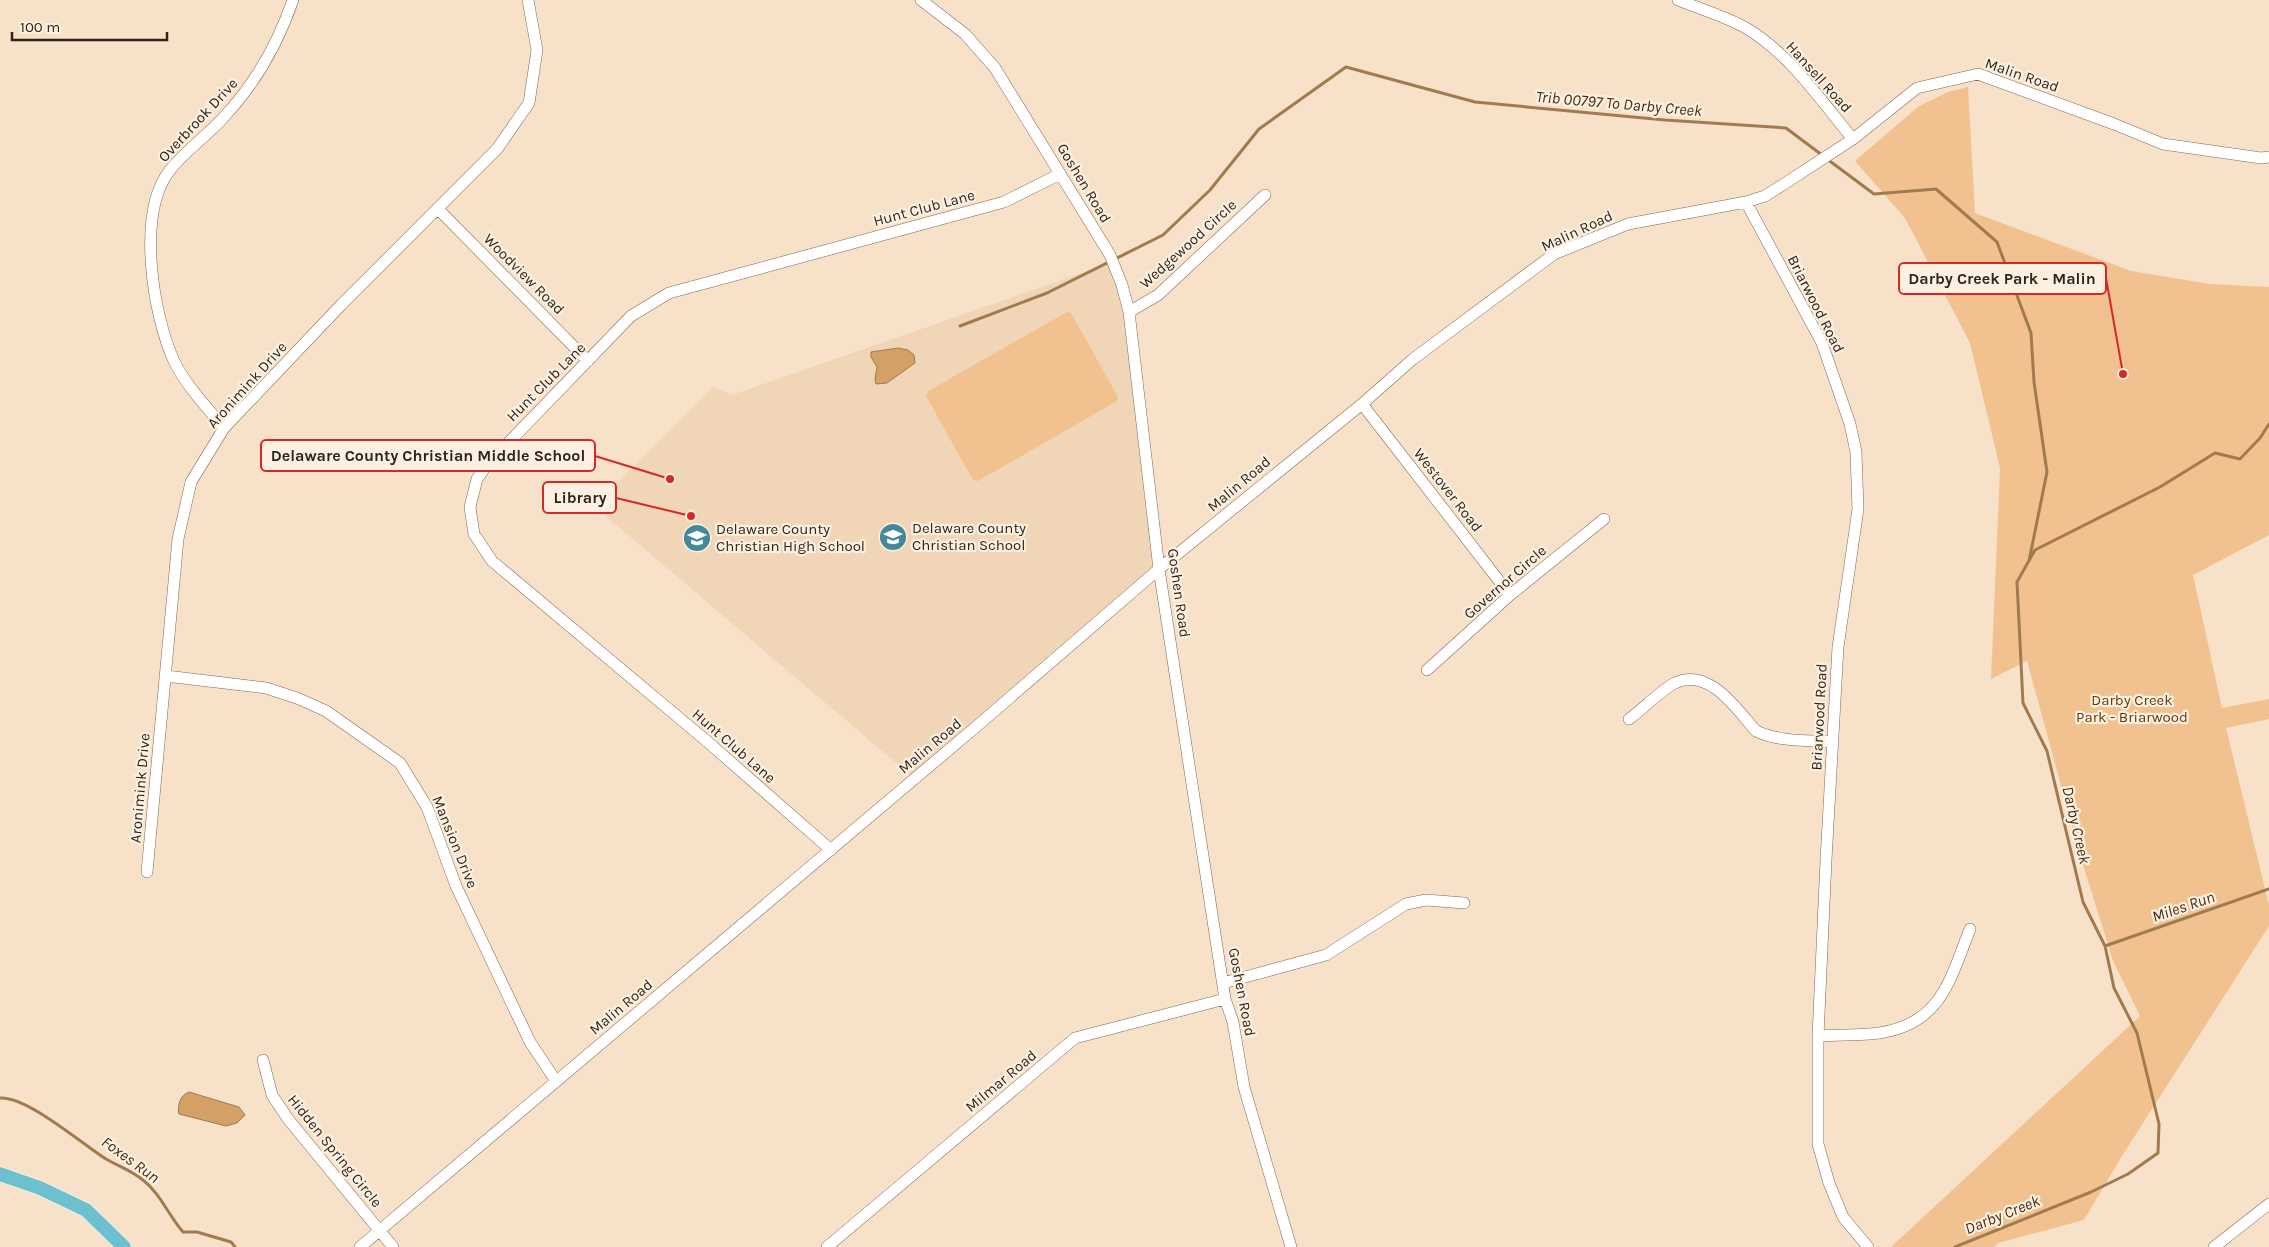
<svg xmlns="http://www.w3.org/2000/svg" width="2269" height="1247" font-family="Karla,sans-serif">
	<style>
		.built { fill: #f1d5b7 }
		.green { fill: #f1c28f }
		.water { fill: #d3a066; stroke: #a17b50 }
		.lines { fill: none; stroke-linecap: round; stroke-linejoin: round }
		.stream { stroke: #a17b50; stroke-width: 3 }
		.minor-casing { stroke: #7e6954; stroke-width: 12 }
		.major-casing { stroke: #fff; stroke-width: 15 }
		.minor { stroke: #fff; stroke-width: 11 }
		.major { stroke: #6dc1cf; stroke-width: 14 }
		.labels { text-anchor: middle; stroke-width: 4.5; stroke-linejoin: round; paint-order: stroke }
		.street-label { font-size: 15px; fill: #2d251c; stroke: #fef0e1 }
		.poi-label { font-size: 15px; fill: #2d251c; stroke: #fef0e1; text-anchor: start }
		.park-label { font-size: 15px; fill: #5f3c0f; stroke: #fef0e1 }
		.water-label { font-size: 16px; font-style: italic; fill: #432d13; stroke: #fef0e1 }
		.leader { fill: none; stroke: #d62828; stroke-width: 2 }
		.callout-dot { fill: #d62828; stroke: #fef0e1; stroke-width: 2 }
		.callout { fill: #fef0e1; stroke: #d62828; stroke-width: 2 }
		.callout-label { font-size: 16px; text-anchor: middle; font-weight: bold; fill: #2d251c }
	</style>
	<rect width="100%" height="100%" fill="#f8e1c9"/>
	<path class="built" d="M1113 262 1122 285 1159 569 915 779 594 506 713 387 732 395Z"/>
	<path class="green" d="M1968 87 1975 213 2131 271 2210 284 2269 287V535L2193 575 2222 708 2269 699V719L2226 728 2269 905V926L2122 1156 2084 1220 1998 1243 1994 1247H1891L2140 1016 2113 961 2080 855 2027 661 1991 679 2000 468 1970 343 1905 218 1855 161 1919 106 1948 92Z
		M1067 312 1071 313 1118 397 1117 401 978 481 973 480 926 396 928 391Z"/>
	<path class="water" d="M898 348 908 350 914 355 915 363 887 383 876 384 875 379 877 367 871 357V352Z
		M189 1092 239 1107 245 1115 237 1123 226 1126 179 1114C177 1106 180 1095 189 1092Z"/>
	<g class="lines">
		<path class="stream" d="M1827 159 1874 194 1936 189 1997 242 2031 333 2034 382 2047 472 2029 561
			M960 326 1047 293 1163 235 1210 190 1259 129 1346 67 1475 102 1665 120 1786 128 1822 155
			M2105 946 2269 889
			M0 1098C27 1096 82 1144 106 1159 118 1166 132 1171 143 1180 161 1194 168 1215 183 1232H197L231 1242 235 1247
			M1955 1247 2091 1192 2128 1174 2158 1153 2159 1124 2137 1033 2114 988 2105 946 2083 902 2047 751 2023 703 2017 582 2035 550 2160 487 2215 453 2240 459 2260 438 2269 424"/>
		<defs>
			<path id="minor" d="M921 0 965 34 995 68 1110 255 1122 285 1129 312 1159 569 1225 999 1233 1022 1244 1087 1291 1247
				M1678 0C1700 9 1725 16 1746 28 1790 54 1821 101 1853 139
				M1746 202 1822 343 1850 424 1856 452 1858 509 1838 647 1826 860 1818 1036V1144L1829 1183 1843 1217 1868 1247
				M438 209 588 361
				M1129 312 1158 295 1265 195
				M1362 404 1510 595
				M224 428C207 407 186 386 174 361 153 315 136 213 170 170 186 150 207 136 224 117 256 83 278 43 293 0
				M1427 670 1510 595 1604 519
				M166 676 266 688 297 698 326 711 400 763 427 807 456 886 530 1042 556 1081
				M1629 719C1643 709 1661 690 1675 683 1710 667 1737 710 1756 731 1779 742 1808 740 1833 742
				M831 850 709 743 492 561 474 534 470 507 477 479 486 466 631 316 669 293 1004 202 1060 174
				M147 872 178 539 191 482 224 428 341 305 497 149 529 103 537 50 528 0
				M1223 983 1326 955 1406 904 1426 900 1464 903
				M1818 1036C1838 1034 1859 1036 1879 1033 1941 1024 1950 980 1970 929
				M263 1060 272 1095 288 1119 393 1247
				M360 1247 977 726 1159 569 1362 404 1413 359 1554 254 1628 224 1746 202 1765 196 1784 184 1853 139 1917 88 1978 74 2114 124 2163 144 2261 158 2269 157
				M827 1247 1075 1038 1225 999
				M2214 1247 2269 1204"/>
			<path id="major" d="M0 1174 40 1188 86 1210 124 1247"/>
		</defs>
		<use href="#minor" class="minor-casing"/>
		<use href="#major" class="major-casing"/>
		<use href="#minor" class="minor"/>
		<use href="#major" class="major"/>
	</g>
	<defs>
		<symbol id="school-disc" viewBox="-11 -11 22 22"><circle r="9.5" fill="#458998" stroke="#fef0e1"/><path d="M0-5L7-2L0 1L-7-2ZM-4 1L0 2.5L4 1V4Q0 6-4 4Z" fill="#fff"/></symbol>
	</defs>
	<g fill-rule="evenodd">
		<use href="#school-disc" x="877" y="521" width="32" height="32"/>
		<use href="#school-disc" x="681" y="522" width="32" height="32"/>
	</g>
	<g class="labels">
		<g class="street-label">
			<text transform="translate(2022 75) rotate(19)" y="5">Malin Road</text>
			<text transform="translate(1819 77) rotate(48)" y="5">Hansell Road</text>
			<text transform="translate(198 120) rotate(-47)" y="5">Overbrook Drive</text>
			<text transform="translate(1084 183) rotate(59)" y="5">Goshen Road</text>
			<text transform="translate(924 208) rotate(-15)" y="5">Hunt Club Lane</text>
			<text transform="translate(1577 231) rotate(-25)" y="5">Malin Road</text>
			<text transform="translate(1188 244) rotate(-42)" y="5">Wedgewood Circle</text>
			<text transform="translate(524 274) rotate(45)" y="5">Woodview Road</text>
			<text transform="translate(1816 304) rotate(63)" y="5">Briarwood Road</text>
			<text transform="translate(546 382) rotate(-45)" y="5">Hunt Club Lane</text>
			<text transform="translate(247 385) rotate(-48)" y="5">Aronimink Drive</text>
			<text transform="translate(1239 484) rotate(-40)" y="5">Malin Road</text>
			<text transform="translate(1448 490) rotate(52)" y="5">Westover Road</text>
			<text transform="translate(1505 582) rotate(-41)" y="5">Governor Circle</text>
			<text transform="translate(1179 593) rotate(82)" y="5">Goshen Road</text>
			<text transform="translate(1819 717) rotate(-87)" y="5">Briarwood Road</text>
			<text transform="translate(734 746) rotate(41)" y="5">Hunt Club Lane</text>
			<text transform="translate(930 746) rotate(-40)" y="5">Malin Road</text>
			<text transform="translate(140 788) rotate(-85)" y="5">Aronimink Drive</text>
			<text transform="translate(455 842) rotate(68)" y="5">Mansion Drive</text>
			<text transform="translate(1242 992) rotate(79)" y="5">Goshen Road</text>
			<text transform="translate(621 1007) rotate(-40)" y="5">Malin Road</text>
			<text transform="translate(1001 1081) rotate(-40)" y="5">Milmar Road</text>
			<text transform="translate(335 1151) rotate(51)" y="5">Hidden Spring Circle</text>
		</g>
		<g class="poi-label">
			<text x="912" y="533">Delaware County<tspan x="912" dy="17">Christian School</tspan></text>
			<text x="716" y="534">Delaware County<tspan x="716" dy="17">Christian High School</tspan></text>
		</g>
		<g class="park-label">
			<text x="2132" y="705">Darby Creek<tspan x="2132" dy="17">Park - Briarwood</tspan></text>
		</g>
		<g class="water-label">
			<text transform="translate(1619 103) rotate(5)" y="6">Trib 00797 To Darby Creek</text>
			<text transform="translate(2077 825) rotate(77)" y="6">Darby Creek</text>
			<text transform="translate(2183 906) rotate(-19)" y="6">Miles Run</text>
			<text transform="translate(131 1159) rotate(36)" y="6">Foxes Run</text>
			<text transform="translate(2002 1214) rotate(-22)" y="6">Darby Creek</text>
		</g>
	</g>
	<path class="leader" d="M2123 374L2106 278M670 479L595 456M691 516L616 498"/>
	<g class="callout-dot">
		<circle cx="2123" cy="374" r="5"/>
		<circle cx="670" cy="479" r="5"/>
		<circle cx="691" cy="516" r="5"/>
	</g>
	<g class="callout">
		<rect x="1899" y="263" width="207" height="31" rx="5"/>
		<rect x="261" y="440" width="334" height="31" rx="5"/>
		<rect x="543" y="482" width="73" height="31" rx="5"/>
	</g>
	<g class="callout-label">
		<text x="2002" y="284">Darby Creek Park - Malin</text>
		<text x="428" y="461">Delaware County Christian Middle School</text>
		<text x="580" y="503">Library</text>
	</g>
	<path d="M12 32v8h155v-8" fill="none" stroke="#2d251c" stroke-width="2.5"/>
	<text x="20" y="32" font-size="15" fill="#2d251c" stroke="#fef0e1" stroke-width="4" paint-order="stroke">100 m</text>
</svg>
